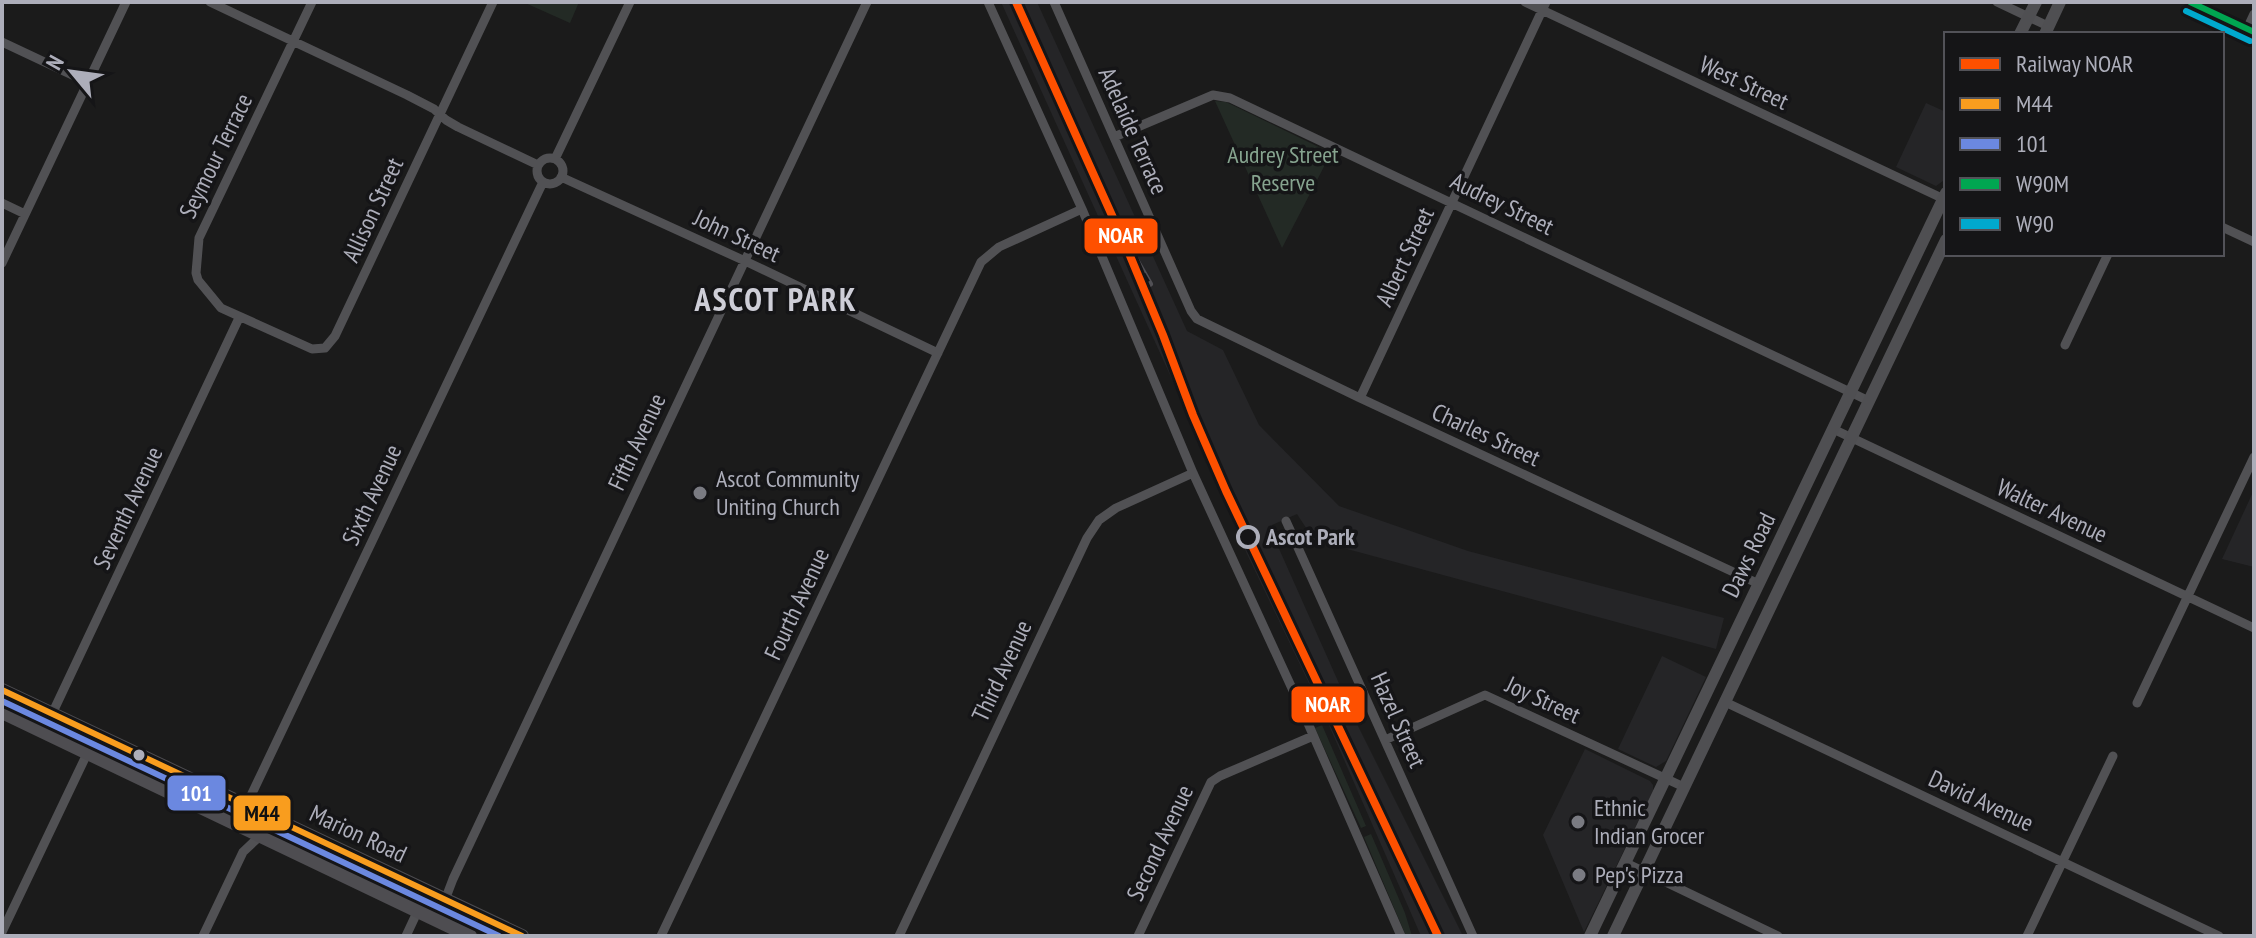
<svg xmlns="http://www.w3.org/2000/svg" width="2256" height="938" font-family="'PT Sans Narrow',sans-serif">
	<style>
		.built { fill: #252527 }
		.green { fill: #232a25 }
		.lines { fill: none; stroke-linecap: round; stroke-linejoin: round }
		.street { stroke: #515154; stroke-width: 9 }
		.secondary { stroke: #4f4f52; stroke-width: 12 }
		.primary { stroke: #4e4d51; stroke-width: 14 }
		.rail-casing { stroke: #515055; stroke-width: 6 }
		.rail { stroke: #151517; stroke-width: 3; stroke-dasharray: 9; stroke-linecap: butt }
		.bus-1-casing { stroke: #151517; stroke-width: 12 }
		.bus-2-casing { stroke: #151517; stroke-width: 12 }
		.bus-3-casing { stroke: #151517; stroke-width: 12 }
		.bus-4-casing { stroke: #151517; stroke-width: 12 }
		.bus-1 { stroke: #f99d1e; stroke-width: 6 }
		.bus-2 { stroke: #6b88e0; stroke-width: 6 }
		.bus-3 { stroke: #00a651; stroke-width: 6 }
		.bus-4 { stroke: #00a9ce; stroke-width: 6 }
		.rail-1-casing { stroke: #151517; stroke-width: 14 }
		.rail-1 { stroke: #fe5000; stroke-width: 8 }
		.poi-dot { fill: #7a7b82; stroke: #151517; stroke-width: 3 }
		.stop-dot { fill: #151517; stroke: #adaeba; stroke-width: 4 }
		.bus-dot { fill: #adaeba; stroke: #151517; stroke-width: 3 }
		.labels { text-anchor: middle; stroke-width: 7; stroke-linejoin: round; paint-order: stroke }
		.street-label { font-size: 24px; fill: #adaeba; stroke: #151517 }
		.park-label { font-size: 24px; fill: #86a48f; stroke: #151517 }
		.poi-label { font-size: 24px; fill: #adaeba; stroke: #151517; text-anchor: start }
		.stop-label { font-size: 24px; font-weight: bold; fill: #adaeba; stroke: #151517; text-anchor: start }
		.district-label { font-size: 32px; font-weight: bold; letter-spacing: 2px; fill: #ceced7; stroke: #151517 }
		.line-badge { stroke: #151517; stroke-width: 3 }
		.badge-label { font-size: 22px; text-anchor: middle; font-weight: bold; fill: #fff }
		.pale-badge-label { font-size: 22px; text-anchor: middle; font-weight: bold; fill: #111 }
	</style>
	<rect width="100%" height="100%" fill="#1b1b1b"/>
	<path class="built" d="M1001 2H1037L1187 331 1223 350 1259 425 1339 506 1468 551 1724 618 1716 649 1314 540 1297 514 1272 525V533L1358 726 1463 936H1421L1328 723 1247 554 1180 397Z
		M1926 103 1946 112V176L1943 181 1936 186 1896 167Z
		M2254 490V567L2222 559Z
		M1662 656 1706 677 1666 761 1656 767 1618 749Z
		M1585 749 1650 781 1653 785V791L1584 932 1543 835Z"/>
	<path class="green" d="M523 2H579L570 23Z
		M1215 101 1226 102 1331 153 1282 248Z
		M1322 725 1366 826 1361 828 1315 728Z
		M1371 834 1405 913 1412 936H1406L1364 837Z"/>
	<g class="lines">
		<path class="street" d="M210 2 407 95 434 109 446 120 458 127 538 165
			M312 2 199 238 196 273 198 280 221 308 312 349 325 348 335 336 493 2
			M988 2 1082 209 1193 473 1307 721 1401 936
			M1054 2 1191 311 1197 319 1360 398 1759 584
			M1525 2 1946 200
			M1997 2 2048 26
			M2190 2 2254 32
			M2247 29 2254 14
			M2 42 87 82
			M1114 137 1213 95 1230 98 1869 401
			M537 171a13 13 0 1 1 26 0a13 13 0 1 1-26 0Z
			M555 159 630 2
			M561 177 745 261 938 353
			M2 203 25 214
			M2222 227 2254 242
			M2 263 126 2
			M2065 345 2108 254
			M1360 398 1546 2
			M1833 429 2254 628
			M1286 521 1473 936
			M1725 702 2219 936
			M2137 703 2254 457
			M52 714 239 318
			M1385 740 1485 695 1684 787
			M237 825 543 182
			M1626 863 1778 936
			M445 900 453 879 867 2
			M2 932 96 735
			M203 936 243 852 260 836
			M406 936 427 891
			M661 936 981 262 999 247 1082 209
			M899 936 1087 538 1099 520 1116 508 1193 473
			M1138 936 1211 782 1220 776 1313 736
			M2027 936 2113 756"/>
		<path class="secondary" d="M2020 34 2036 2
			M2045 34 2060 2
			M1590 936 1946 193
			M1613 936 1946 240"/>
		<path class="primary" d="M2 690 522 936
			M2 712 470 936"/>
		<defs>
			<path id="rail" d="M1117 227 1150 284"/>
		</defs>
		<use href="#rail" class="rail-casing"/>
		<use href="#rail" class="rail"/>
		<defs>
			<path id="bus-1" d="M2 690 522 936"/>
			<path id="bus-2" d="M2 701 499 936"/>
			<path id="bus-3" d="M2190 2 2254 32"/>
			<path id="bus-4" d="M2186 11 2250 41"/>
		</defs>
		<use href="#bus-1" class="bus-1-casing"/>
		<use href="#bus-2" class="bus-2-casing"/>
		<use href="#bus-3" class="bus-3-casing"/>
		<use href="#bus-4" class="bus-4-casing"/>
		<use href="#bus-1" class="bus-1"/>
		<use href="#bus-2" class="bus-2"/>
		<use href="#bus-3" class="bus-3"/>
		<use href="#bus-4" class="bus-4"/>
		<defs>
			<path id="rail-1" d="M1016 2 1128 251 1163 335 1193 415 1226 491 1438 936"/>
		</defs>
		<use href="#rail-1" class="rail-1-casing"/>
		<use href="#rail-1" class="rail-1"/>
	</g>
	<g class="poi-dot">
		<circle cx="700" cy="493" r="8"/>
		<circle cx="1578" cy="822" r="8"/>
		<circle cx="1579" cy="875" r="8"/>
	</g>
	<circle class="stop-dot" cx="1248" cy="537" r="10"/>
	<circle class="bus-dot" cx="139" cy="755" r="7"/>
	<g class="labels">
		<g class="street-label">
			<text transform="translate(1744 83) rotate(25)" y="8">West Street</text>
			<text transform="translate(1133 131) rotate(66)" y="8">Adelaide Terrace</text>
			<text transform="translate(216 156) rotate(-64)" y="8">Seymour Terrace</text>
			<text transform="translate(1502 204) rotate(26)" y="8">Audrey Street</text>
			<text transform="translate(373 210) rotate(-65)" y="8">Allison Street</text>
			<text transform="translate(737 236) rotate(25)" y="8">John Street</text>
			<text transform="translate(1405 257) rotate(-65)" y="8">Albert Street</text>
			<text transform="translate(1486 435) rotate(25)" y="8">Charles Street</text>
			<text transform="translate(637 442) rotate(-65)" y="8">Fifth Avenue</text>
			<text transform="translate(372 495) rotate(-65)" y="8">Sixth Avenue</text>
			<text transform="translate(128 508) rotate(-65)" y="8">Seventh Avenue</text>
			<text transform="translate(2052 511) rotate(25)" y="8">Walter Avenue</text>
			<text transform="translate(1749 555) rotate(-64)" y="8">Daws Road</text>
			<text transform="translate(797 604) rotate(-65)" y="8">Fourth Avenue</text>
			<text transform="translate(1002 671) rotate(-65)" y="8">Third Avenue</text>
			<text transform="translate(1543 700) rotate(25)" y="8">Joy Street</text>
			<text transform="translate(1398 720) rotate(66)" y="8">Hazel Street</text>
			<text transform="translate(1981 801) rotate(25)" y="8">David Avenue</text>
			<text transform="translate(358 834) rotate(25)" y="8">Marion Road</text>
			<text transform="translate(1160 843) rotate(-65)" y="8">Second Avenue</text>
		</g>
		<g class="park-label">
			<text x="1283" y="163">Audrey Street<tspan x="1283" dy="28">Reserve</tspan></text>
		</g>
		<g class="poi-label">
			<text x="716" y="487">Ascot Community<tspan x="716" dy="28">Uniting Church</tspan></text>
			<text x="1594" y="816">Ethnic<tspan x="1594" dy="28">Indian Grocer</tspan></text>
			<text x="1595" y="883">Pep's Pizza</text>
		</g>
		<g class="stop-label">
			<text x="1266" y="545">Ascot Park</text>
		</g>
		<g class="district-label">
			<text x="776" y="311">ASCOT PARK</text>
		</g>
	</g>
	<g class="line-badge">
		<rect x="1083" y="217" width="76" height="38" rx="8" fill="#fe5000"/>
		<rect x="1290" y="685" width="76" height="39" rx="8" fill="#fe5000"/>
		<rect x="166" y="774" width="61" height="38" rx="8" fill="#6b88e0"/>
		<rect x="232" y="794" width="60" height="38" rx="8" fill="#f99d1e"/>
	</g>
	<g class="badge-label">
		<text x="1121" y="243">NOAR</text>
		<text x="1328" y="712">NOAR</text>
		<text x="196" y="801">101</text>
	</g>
	<g class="pale-badge-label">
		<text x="262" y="821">M44</text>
	</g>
	<rect width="2256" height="938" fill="none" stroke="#adaeba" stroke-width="8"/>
	<rect x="1944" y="32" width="280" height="224" fill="#151517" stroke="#525258" stroke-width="2"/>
	<rect x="1960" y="58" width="40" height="12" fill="#fe5000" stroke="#525258" stroke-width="2"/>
	<text x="2016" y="72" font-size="24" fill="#adaeba">Railway NOAR</text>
	<rect x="1960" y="98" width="40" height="12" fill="#f99d1e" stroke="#525258" stroke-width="2"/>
	<text x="2016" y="112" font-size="24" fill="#adaeba">M44</text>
	<rect x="1960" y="138" width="40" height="12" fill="#6b88e0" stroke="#525258" stroke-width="2"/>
	<text x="2016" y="152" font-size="24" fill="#adaeba">101</text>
	<rect x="1960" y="178" width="40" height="12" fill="#00a651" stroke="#525258" stroke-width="2"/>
	<text x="2016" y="192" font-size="24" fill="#adaeba">W90M</text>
	<rect x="1960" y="218" width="40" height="12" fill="#00a9ce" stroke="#525258" stroke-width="2"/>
	<text x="2016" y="232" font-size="24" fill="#adaeba">W90</text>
	<g transform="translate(72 72) rotate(299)" stroke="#151517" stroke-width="6" paint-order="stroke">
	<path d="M0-6L14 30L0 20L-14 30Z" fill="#adaeba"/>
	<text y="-12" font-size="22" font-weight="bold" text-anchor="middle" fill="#adaeba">N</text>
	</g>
</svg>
